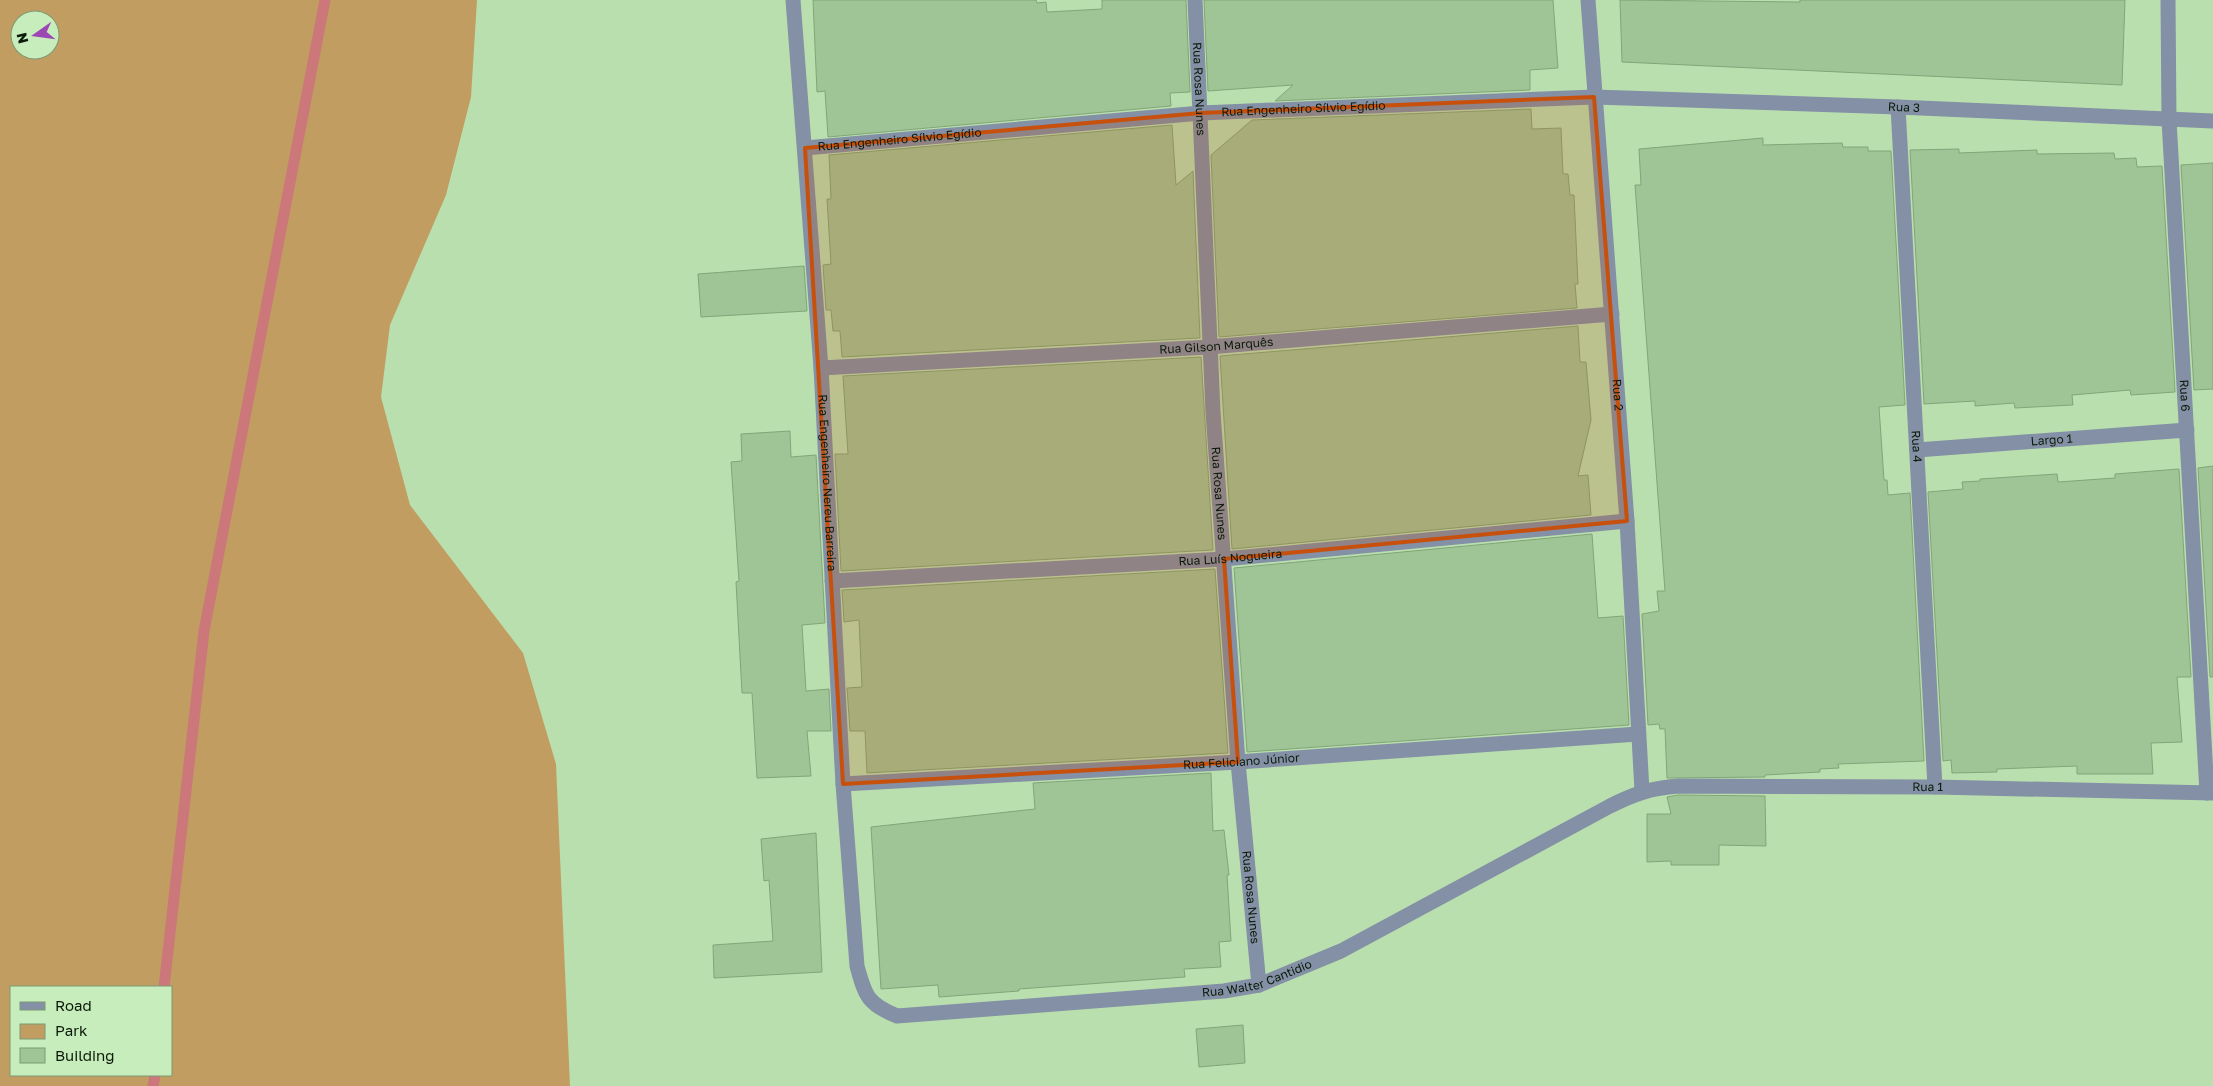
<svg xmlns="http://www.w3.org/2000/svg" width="2213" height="1086" font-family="'Golos Text',sans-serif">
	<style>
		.green { fill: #c19d62; fill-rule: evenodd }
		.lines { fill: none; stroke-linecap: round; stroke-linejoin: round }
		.stream { stroke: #cc787a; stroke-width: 11 }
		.building { fill: #9fc495; stroke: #81a577 }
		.street { stroke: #8390a5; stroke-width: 15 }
		.marked { fill: #c7500c; fill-opacity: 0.2; stroke: #c7500c; stroke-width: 4; stroke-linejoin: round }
		.labels { text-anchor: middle; stroke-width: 4; stroke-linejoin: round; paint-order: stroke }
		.street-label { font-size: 12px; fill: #0c1a09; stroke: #c7edbc }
	</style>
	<rect width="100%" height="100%" fill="#badfaf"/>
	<path class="green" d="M0 0H477L471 97 446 195 390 325 381 397 410 505 523 653 556 764 570 1086H0ZM20 20H50V50H20ZM11 987H171V1075H11Z"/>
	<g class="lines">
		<path class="stream" d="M164 987 204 631 325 0
			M153 1086 155 1075"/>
	</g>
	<path class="building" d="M813 0H1036L1037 3 1046 2 1047 12 1102 9V0H1186L1190 92 1170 93 1171 106 828 137 825 91 817 92Z
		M1204 0H1553L1558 68 1530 70V90L1275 101 1293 85 1208 91Z
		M1620 0 1800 2V0H2125L2122 85 1622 62Z
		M1531 109 1532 129 1561 128 1563 174H1568L1570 195H1574L1578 284H1575L1577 308 1219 337 1211 155 1252 120Z
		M1172 125 1176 185 1193 171 1200 338 842 357 840 331H833L831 310H826L823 265 831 264 827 199H831L829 155Z
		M1763 138V145L1842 143 1843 147H1868V151H1891L1905 405 1879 407 1884 480H1887L1888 495 1910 493 1924 761 1838 764 1839 768 1820 769V772L1765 775V777L1667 778 1665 729H1660L1659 724 1648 725 1642 614 1659 611 1657 591H1665L1635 185H1641L1639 149Z
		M1959 149V153L2037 150V154L2114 153 2115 159 2136 158 2137 167 2162 166 2175 392 2131 395 2130 390 2072 395 2073 405 2053 406 2015 408 2014 403 1975 406V401L1924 404 1910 150Z
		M2213 163V389L2194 390 2181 165Z
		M804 266 807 311 701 317 698 274Z
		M1578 326 1580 362H1586L1591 420 1578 476 1588 475 1591 515 1232 549 1220 356Z
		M1201 357 1213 550 841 571 835 454H848L843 376Z
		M790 431 791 457 816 455 825 623 802 625 806 691 829 689 831 731H807L811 776 757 778 752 693H742L736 582 739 581 731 462 742 461 741 434Z
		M2213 466V677H2210L2198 468Z
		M2179 469 2191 677H2177L2182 742 2151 743 2153 774H2077V766L1997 769V772L1952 773 1951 760 1943 761 1928 492 1963 489 1962 482 1980 481V479L2057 474 2058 482 2115 478V474Z
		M1592 534 1598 618 1623 616 1629 725 1247 752 1234 568Z
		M1215 569 1228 753 867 773 865 731H850L847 688 862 687 859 620 844 622 842 590Z
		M1211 773 1213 831 1224 830 1229 875H1227L1231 941 1219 942 1221 967 1184 969 1185 977 1019 989V991L939 997 938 985 881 989 871 827 1035 809 1033 783Z
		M1678 795 1765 796 1766 846 1719 845V865H1671V861L1647 862V814H1671L1667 797Z
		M816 833 822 972 714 978 713 945 773 941 769 880 764 881 761 839Z
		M1243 1025 1245 1063 1199 1067 1196 1029Z"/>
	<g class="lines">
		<g class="street">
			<path id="s1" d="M793 0 821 368 843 784 857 966C865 995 867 1004 897 1016L1224 991 1259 985 1341 951 1610 806C1634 794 1651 788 1678 786L1935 787 2213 793"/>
			<path id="s2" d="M1195 0 1213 412 1238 762 1259 985"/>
			<path id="s3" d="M1588 0 1627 521 1642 791"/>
			<path id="s4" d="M2168 0 2169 120 2207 793"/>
			<path id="s5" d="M1898 107 1935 787"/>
			<path id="s6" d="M805 148 1201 113 1594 97 1898 107 2213 121"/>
			<path id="s7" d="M821 368 1209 347 1612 314"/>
			<path id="s8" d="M1917 450 2187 430"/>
			<path id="s9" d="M832 581 1224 559 1627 521"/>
			<path id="s10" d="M843 784 1238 762 1638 734"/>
		</g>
	</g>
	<path class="marked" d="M1594 97 1627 521 1224 559 1238 762 843 784 805 148 1201 113Z"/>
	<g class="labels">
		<g class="street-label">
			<text dy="4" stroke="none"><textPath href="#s2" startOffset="89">Rua Rosa Nunes</textPath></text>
			<text dy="4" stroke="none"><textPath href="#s6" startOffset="1101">Rua 3</textPath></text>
			<text dy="4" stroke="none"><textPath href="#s6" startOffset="500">Rua Engenheiro Sílvio Egídio</textPath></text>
			<text dy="4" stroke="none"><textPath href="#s6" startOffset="95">Rua Engenheiro Sílvio Egídio</textPath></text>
			<text dy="4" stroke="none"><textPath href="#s7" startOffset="396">Rua Gilson Marquês</textPath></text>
			<text dy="4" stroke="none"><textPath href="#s3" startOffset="396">Rua 2</textPath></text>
			<text dy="4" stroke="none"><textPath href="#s4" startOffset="396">Rua 6</textPath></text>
			<text dy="4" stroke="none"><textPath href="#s8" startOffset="135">Largo 1</textPath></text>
			<text dy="4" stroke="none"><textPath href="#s5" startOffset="340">Rua 4</textPath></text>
			<text dy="4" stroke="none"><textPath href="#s1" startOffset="484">Rua Engenheiro Nereu Barreira</textPath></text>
			<text dy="4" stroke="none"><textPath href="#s2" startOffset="494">Rua Rosa Nunes</textPath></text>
			<text dy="4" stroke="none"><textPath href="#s9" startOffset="399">Rua Luís Nogueira</textPath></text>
			<text dy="4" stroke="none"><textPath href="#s10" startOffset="399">Rua Feliciano Júnior</textPath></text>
			<text dy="4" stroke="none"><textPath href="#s1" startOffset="2115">Rua 1</textPath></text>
			<text dy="4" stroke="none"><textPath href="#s2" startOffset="899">Rua Rosa Nunes</textPath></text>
			<text dy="4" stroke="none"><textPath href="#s1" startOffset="1399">Rua Walter Cantidio</textPath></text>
		</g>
	</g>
	<rect x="10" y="986" width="162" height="90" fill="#c7edbc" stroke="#7c9974"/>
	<rect x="20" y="1002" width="25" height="8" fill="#8390a5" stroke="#7c9974"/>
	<text x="55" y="1011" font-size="15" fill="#0c1a09">Road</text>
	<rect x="20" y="1024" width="25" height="15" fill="#c19d62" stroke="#7c9974"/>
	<text x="55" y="1036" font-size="15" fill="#0c1a09">Park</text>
	<rect x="20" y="1048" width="25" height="15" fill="#9fc495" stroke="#7c9974"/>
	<text x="55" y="1061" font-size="15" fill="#0c1a09">Building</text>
	<g transform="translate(35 35) rotate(256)"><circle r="24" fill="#c7edbc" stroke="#7c9974"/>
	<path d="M0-4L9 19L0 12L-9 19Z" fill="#9d47b4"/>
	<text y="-8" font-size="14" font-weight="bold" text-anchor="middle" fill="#0c1a09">N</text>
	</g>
</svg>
